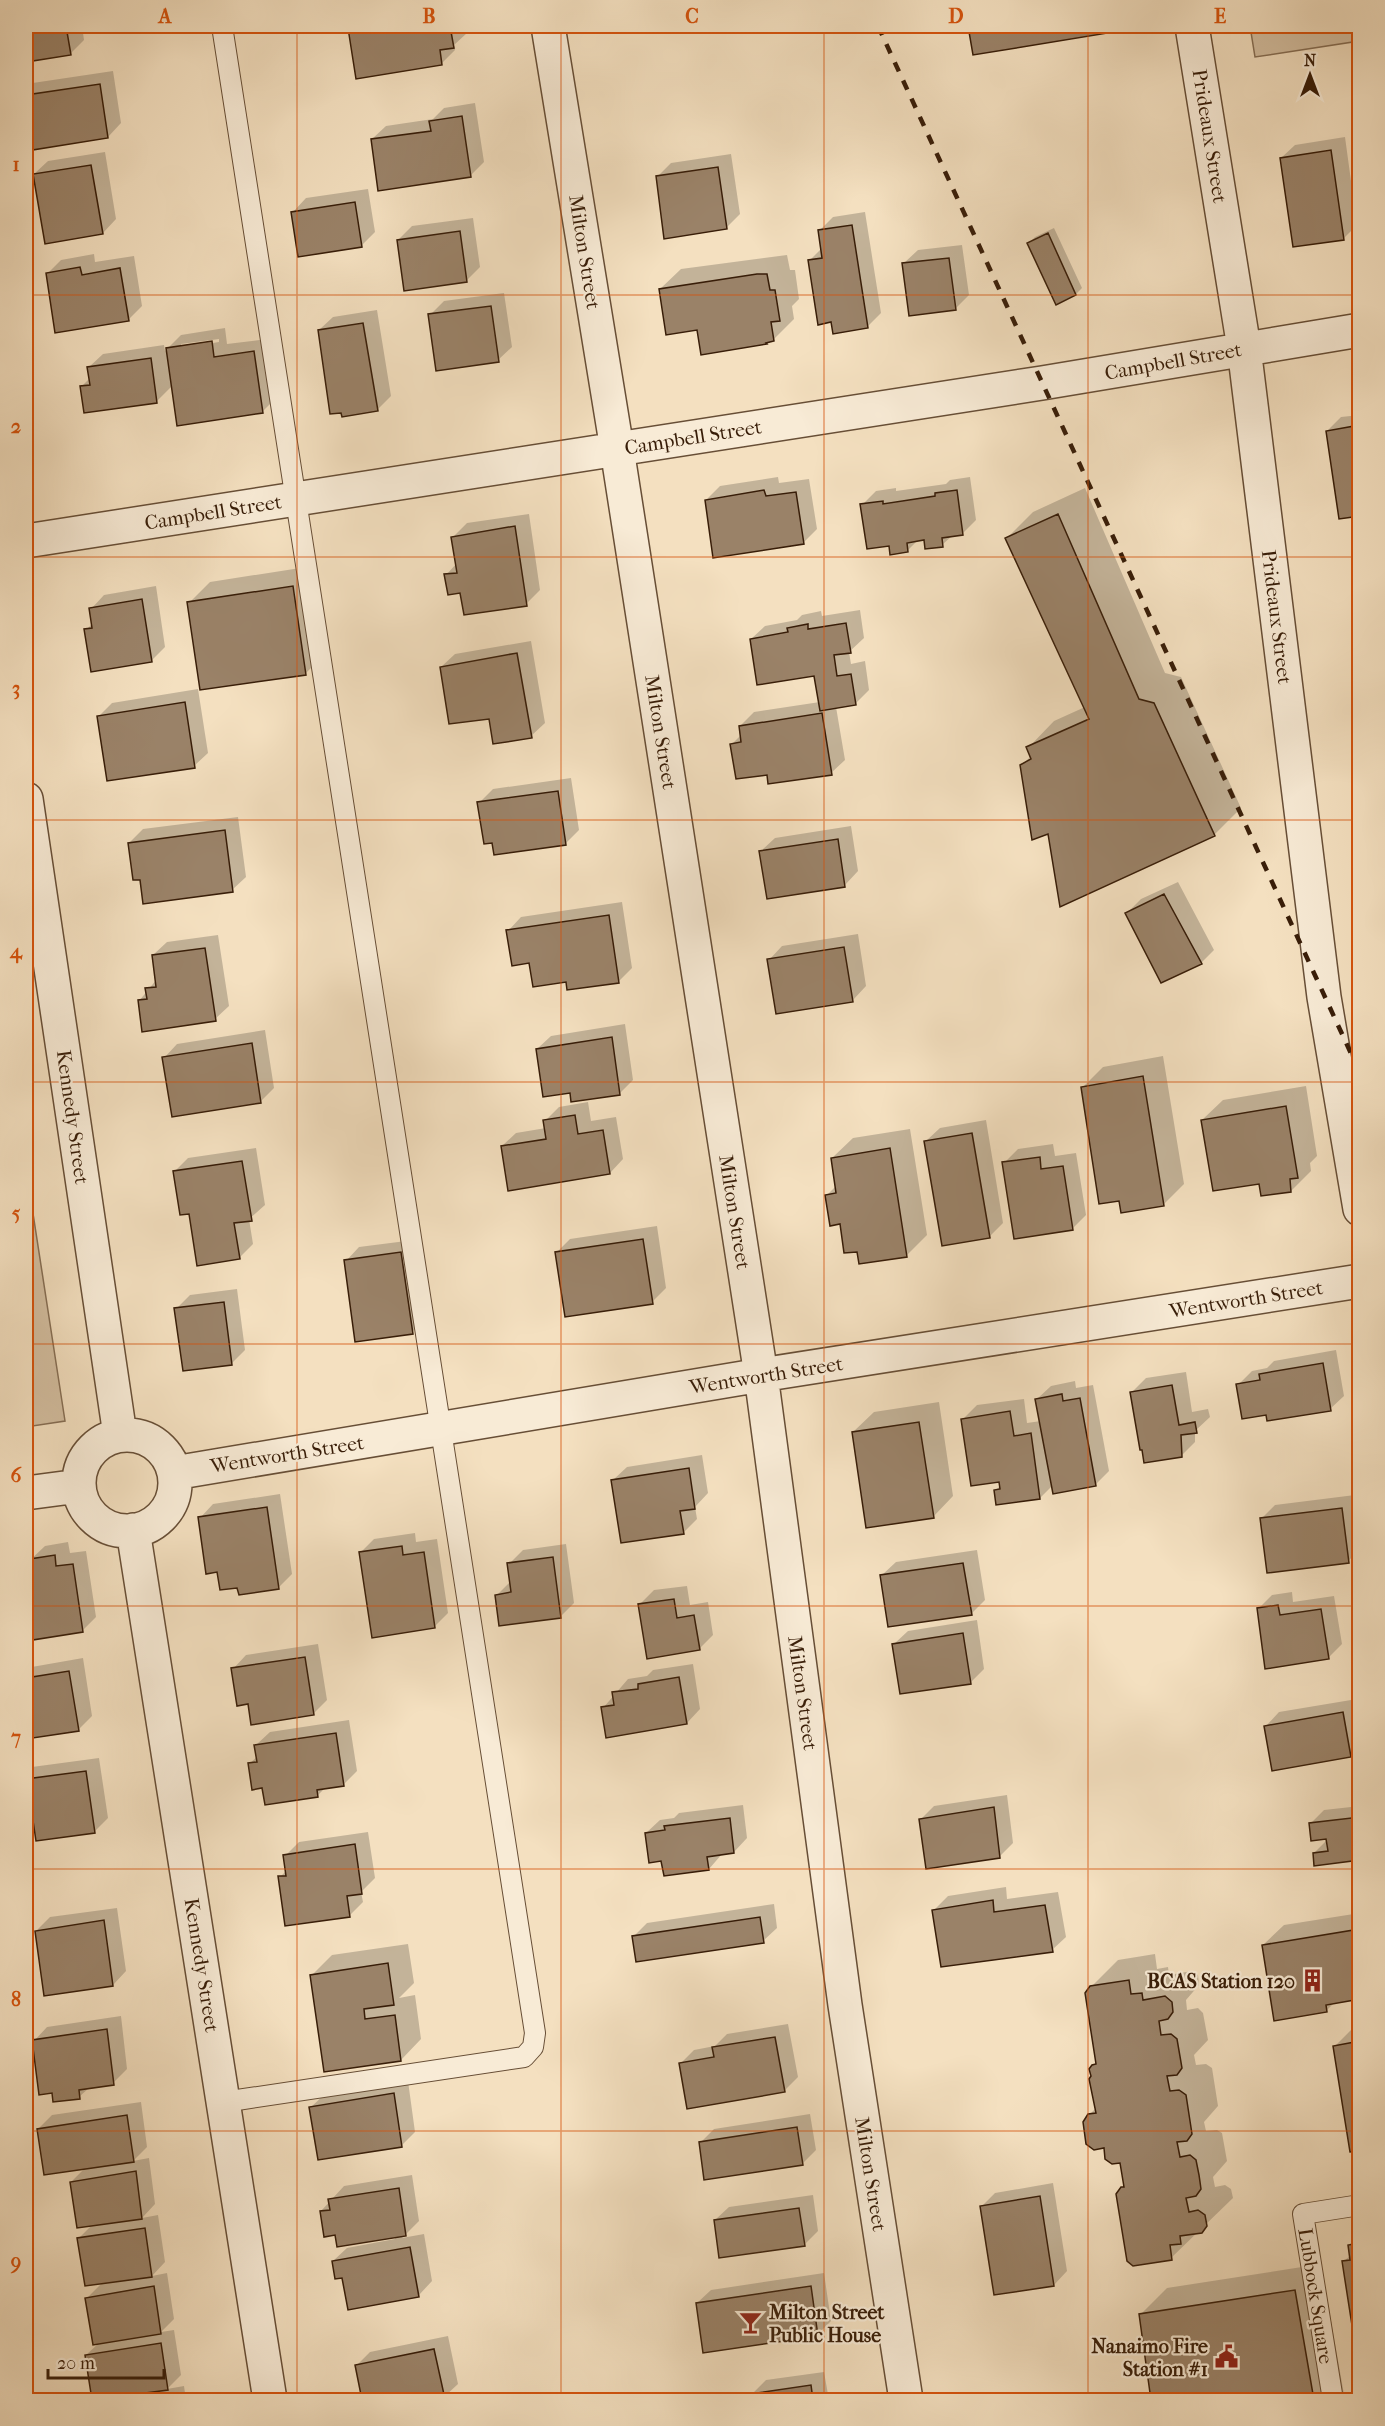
<svg xmlns="http://www.w3.org/2000/svg" width="1385" height="2426" font-family="'IM FELL French Canon',serif">
	<style>
		.green { fill: #d4bfa1; stroke: #866e54; stroke-width: 1.5 }
		.shadow { fill: #0003; fill-rule: evenodd }
		.building { fill: #9a8268; stroke: #381d08; stroke-width: 1.5 }
		.lines { fill: none; stroke-linecap: round; stroke-linejoin: round }
		.lane-casing { stroke: #674e36; stroke-width: 22 }
		.street-casing { stroke: #674e36; stroke-width: 36 }
		.lane { stroke: #f8ebd6; stroke-width: 20 }
		.street { stroke: #f8ebd6; stroke-width: 33 }
		.rail { stroke: #381d08; stroke-width: 4.5; stroke-dasharray: 10 10; stroke-linecap: butt }
		.grid { fill: none; stroke: #d6530c; stroke-width: 1.5; stroke-opacity: 0.55 }
		.labels { text-anchor: middle; stroke-width: 4.5; stroke-linejoin: round; paint-order: stroke }
		.street-label { font-size: 20px; fill: #381d08; stroke: #f8ebd6 }
		.poi-label { font-size: 20px; font-weight: bold; fill: #381d08; stroke: #f8ebd6; text-anchor: end }
		.neatline { fill: none; stroke: #d6530c; stroke-width: 2 }
		.grid-label { font-size: 20px; text-anchor: middle; font-weight: bold; fill: #d6530c }
	</style>
	<rect width="100%" height="100%" fill="#f4e0c0"/>
	<filter id="stains"><feTurbulence type="fractalNoise" baseFrequency=".00333" numOctaves="4"/><feColorMatrix values="0 0 0 0 .2 0 0 0 0 .09 0 0 0 0 .02 0 0 0 .5 -.17"/></filter>
	<radialGradient id="worn" r=".72"><stop offset=".6" stop-color="#630" stop-opacity="0"/><stop offset="1" stop-color="#630" stop-opacity=".3"/></radialGradient>
	<path class="green" d="M1250 26H1359V41L1255 57Z
		M26 1168 65 1421 26 1427Z"/>
	<path class="shadow" d="M26 26H82L84 40 70 54 26 60Z
		M353 26H466L467 33 454 45 455 50 441 64 350 29Z
		M970 26H1118L1113 31 974 53Z
		M113 71 121 123 108 137 26 149V84Z
		M475 103 484 162 470 176 372 139 386 126 433 119 444 108Z
		M1345 137 1357 225 1344 238 1281 158 1295 145Z
		M105 152 116 219 103 233 34 174 48 161Z
		M731 154 740 214 726 228 657 177 671 163Z
		M368 189 375 232 361 246 293 212 306 198Z
		M865 212 881 313 867 327 832 320 809 261 822 248 819 231 833 217Z
		M473 218 480 267 466 281 398 240 412 226Z
		M1054 228 1082 288 1076 294 1057 303 1029 243 1035 237Z
		M962 245 969 295 955 309 904 263 918 250Z
		M94 254 95 262 134 256 142 306 128 320 48 273 61 260Z
		M787 255 790 270H795L799 299 792 306 794 319 773 340 698 328 660 289 681 269Z
		M504 293 512 347 498 360 430 315 444 301Z
		M377 310 391 396 377 410 319 330 333 317Z
		M225 328 227 344 267 339 276 398 263 411 173 385 157 401 82 386 90 378 89 367 103 354 164 345 165 351 181 335ZM219 339V342L181 348V344Z
		M1360 415V514L1327 431 1341 417Z
		M778 477 779 483 809 479 817 529 803 543 706 500 720 486Z
		M970 477 976 520 963 533 953 535 942 545 925 539 918 540 907 551 890 544 862 505 876 491 896 488V491L946 484 950 480Z
		M1085 488 1165 673 1181 677 1241 808 1214 835 1049 832 1022 765 1031 756 1028 748 1054 721 1085 707 1007 538 1033 512Z
		M529 514 540 590 526 604 462 592 446 575 457 563 453 537 467 523Z
		M313 566 326 653 305 674 189 603 210 582Z
		M156 586 165 647 152 660 86 630 93 623 91 609 104 595Z
		M860 610 864 638 849 652 851 664 865 661 869 690 855 704 836 707 845 760 831 773H769L732 744 742 734 740 726 754 712 820 702 816 674 751 639 765 626 797 620 802 615 821 611 822 616Z
		M531 641 545 723 531 736 490 717 441 667 455 654Z
		M198 689 208 753 194 766 98 717 112 703Z
		M571 778 579 830 565 844 479 803 493 789Z
		M238 817 246 877 232 890 141 878 129 843 143 829Z
		M851 826 858 871 845 885 761 851 775 838Z
		M1178 882 1214 950 1201 963 1127 913 1141 899Z
		M622 902 632 968 618 982 567 981 530 962 508 931 521 917Z
		M858 934 866 986 853 1000 769 960 782 946Z
		M218 935 229 1006 215 1019 139 1001 157 979 153 955 167 942Z
		M625 1024 633 1080 620 1093 571 1091 537 1049 551 1036Z
		M265 1030 274 1088 260 1102 164 1058 177 1044Z
		M1163 1056 1184 1184 1164 1204 1120 1199 1082 1088 1103 1067Z
		M1306 1086 1317 1156 1310 1163 1311 1171 1291 1191 1260 1182 1202 1120 1223 1100Z
		M588 1102 591 1121 616 1117 623 1159 610 1173 502 1146 516 1133 546 1128 545 1121 559 1107Z
		M986 1120 1003 1223 989 1237 926 1141 940 1128Z
		M910 1129 927 1235 906 1256 858 1250 826 1196 836 1186 832 1158 853 1138Z
		M1053 1144 1055 1156 1076 1153 1086 1215 1072 1229 1004 1163 1018 1149Z
		M256 1148 265 1205 249 1219 253 1244 239 1258 190 1212 174 1172 188 1158Z
		M657 1226 666 1288 652 1302 556 1253 570 1239Z
		M414 1240 426 1318 412 1332 346 1261 359 1247Z
		M237 1289 245 1350 232 1363 176 1309 190 1295Z
		M1336 1350 1344 1396 1330 1409 1267 1413 1238 1385 1252 1371 1267 1368 1274 1361Z
		M1186 1372 1192 1412 1208 1409 1210 1417 1195 1431V1442L1182 1455 1132 1392 1146 1378Z
		M1075 1381 1076 1388 1093 1385 1109 1471 1095 1485H1053L1040 1498 995 1491 1001 1485 963 1419 977 1405 1024 1399 1027 1423 1041 1421 1037 1399 1051 1386Z
		M939 1402 953 1496 933 1517 853 1432 874 1412Z
		M702 1455 708 1493 695 1507 697 1519 683 1533 613 1480 627 1467Z
		M280 1494 292 1574 278 1588 239 1586 218 1571 200 1518 213 1504Z
		M1355 1495 1360 1528V1550L1348 1561 1261 1519 1275 1505Z
		M415 1533 416 1542 437 1539 448 1613 434 1627 361 1552 374 1539Z
		M68 1542 70 1553 86 1551 96 1617 82 1631 26 1640V1564L45 1546Z
		M566 1544 574 1603 560 1617 497 1595 511 1581 509 1564 523 1550Z
		M977 1550 985 1600 971 1614 882 1575 896 1562Z
		M687 1586 690 1605 708 1602 713 1635 699 1649 640 1604 654 1590Z
		M1292 1592 1293 1602 1334 1596 1342 1644 1328 1658 1258 1609 1272 1595Z
		M977 1620 984 1669 970 1683 894 1644 908 1631Z
		M318 1644 327 1700 313 1714 249 1702 233 1669 246 1655Z
		M83 1658 92 1716 79 1729 26 1738V1668Z
		M693 1664 700 1709 687 1723 603 1708 628 1679 647 1676 653 1670Z
		M1357 1699 1360 1715V1746L1350 1756 1266 1726 1279 1712Z
		M349 1720 357 1771 343 1785 326 1787 317 1796 263 1787 249 1764 258 1756 256 1745 270 1732Z
		M99 1758 108 1818 94 1832 33 1806 26 1807V1774L32 1767Z
		M1007 1795 1013 1843 999 1857 921 1819 934 1806Z
		M743 1805 747 1838 734 1852 722 1854 709 1869 663 1859 646 1833 660 1820 674 1818 679 1813Z
		M1360 1806V1858L1314 1853 1328 1839 1310 1824 1324 1810Z
		M368 1832 375 1878 361 1892 363 1902 349 1916 280 1877 287 1870 285 1856 299 1842Z
		M1006 1887 1007 1899 1058 1892 1066 1937 1052 1950 934 1910 948 1896Z
		M774 1904 777 1928 763 1941 633 1937 647 1923Z
		M117 1908 126 1971 113 1985 36 1931 50 1917Z
		M1360 1913V1998L1335 2002 1327 2010 1263 1945 1284 1925Z
		M408 1944 414 1983 399 1998 415 1995 421 2039 401 2060 312 1975 332 1955Z
		M1155 1954 1157 1969 1168 1967 1169 1975 1192 1971 1198 1975 1199 1985 1186 2000 1187 2010 1198 2008 1203 2013 1208 2040 1194 2055 1196 2065 1206 2064 1212 2068 1218 2106 1204 2122 1206 2131 1217 2130 1222 2133 1227 2161 1213 2177 1215 2187 1225 2185 1231 2189 1233 2198 1171 2258 1122 2188 1125 2185 1122 2161 1105 2146 1089 2115 1096 2108 1092 2077 1093 2066 1097 2062 1091 1987 1118 1960Z
		M121 2016 127 2069 113 2083 90 2087 79 2097 53 2092 34 2041 47 2027Z
		M788 2024 798 2077 784 2091 680 2064 694 2050 715 2046 727 2034Z
		M1360 2025V2149L1335 2046 1355 2026Z
		M408 2081 415 2132 401 2146 311 2107 325 2094Z
		M141 2102 147 2147 133 2161 149 2158 155 2204 142 2218 158 2215 165 2262 152 2276 167 2273 174 2319 161 2332 174 2330 181 2375 167 2389 184 2386 186 2400H115L119 2396 93 2400 86 2355 99 2343 87 2298 103 2282 79 2238 92 2225 71 2182 86 2167 38 2129 52 2115Z
		M810 2114 816 2150 802 2164 700 2143 714 2129Z
		M412 2175 419 2221 402 2238 424 2234 432 2281 419 2295 349 2308 343 2276 333 2261 347 2248 395 2239 394 2236 336 2233 321 2211 344 2186Z
		M1053 2183 1067 2271 1054 2285 982 2206 995 2193Z
		M813 2195 818 2231 804 2245 715 2220 729 2207Z
		M1360 2235V2367L1344 2261 1351 2255 1349 2245Z
		M1321 2264 1345 2400H1152L1140 2315 1167 2288Z
		M824 2273 831 2321 817 2335 697 2303 711 2290Z
		M448 2336 458 2384 444 2397 429 2400H364L357 2365 370 2352Z
		M824 2372 829 2400H753L752 2394 766 2380Z"/>
	<path class="building" d="M26 26H66L71 55 26 62Z
		M367 26H450L454 48 440 50 442 65 356 79 348 28Z
		M968 26H1113L1114 32 973 55Z
		M100 84 108 138 26 151V95Z
		M462 116 471 177 378 191 371 139 431 131 429 121Z
		M1331 150 1344 240 1293 247 1280 158Z
		M91 165 103 234 45 244 33 174Z
		M718 167 727 229 664 239 656 176Z
		M355 202 362 247 298 257 291 212Z
		M852 225 868 328 833 334 831 322 818 325 808 260 822 258 818 230Z
		M460 231 467 282 404 291 397 240Z
		M1048 233 1076 295 1056 305 1027 243Z
		M949 258 956 310 909 316 902 263Z
		M80 267 82 275 120 268 129 321 55 333 46 273Z
		M757 274H767L770 290H775L780 321 771 322 774 341 766 343 767 344 701 355 697 330 666 335 659 289Z
		M491 306 499 362 436 371 428 314Z
		M363 323 378 411 342 417 341 413 330 414 318 330Z
		M212 341 214 357 254 351 263 413 177 426 166 348Z
		M151 358 157 403 84 413 80 386 90 385 87 367Z
		M1360 425V516L1339 519 1326 431Z
		M764 490 766 496 796 492 804 544 713 558 705 500Z
		M957 490 963 535 942 538 943 547 925 549 924 540 907 543 908 552 890 555 889 546 867 549 860 504 883 501V504L935 496V493Z
		M1058 514 1139 699 1154 703 1215 836 1060 907 1048 834 1032 840 1020 765 1031 759 1026 747 1089 719 1005 538Z
		M515 526 527 606 464 615 460 593 448 595 444 574 457 573 451 537Z
		M293 586 306 675 200 690 187 602Z
		M142 599 152 662 91 672 84 629 92 628 89 608Z
		M846 623 851 653 834 655 837 676 851 674 856 705 820 711 814 676 757 685 750 639 788 632 787 628 808 624V629Z
		M517 653 532 738 493 744 489 719 449 724 440 667Z
		M185 702 195 768 107 781 97 716Z
		M822 713 832 775 768 784 767 775 736 779 730 744 741 742 739 726Z
		M558 791 566 845 494 855 492 843 484 844 477 802Z
		M225 830 233 892 143 904 140 880H133L128 843Z
		M838 839 845 887 767 899 759 851Z
		M1164 894 1202 964 1161 983 1125 913Z
		M609 915 619 983 567 990 566 982 533 987 529 963 512 966 506 930Z
		M844 947 853 1002 776 1014 767 959Z
		M205 948 216 1021 142 1032 138 1000 147 999 145 988 156 987 152 955Z
		M612 1037 620 1095 571 1102 570 1093 543 1097 536 1049Z
		M252 1043 261 1103 172 1117 162 1057Z
		M1143 1076 1164 1206 1121 1213 1119 1201 1099 1204 1081 1087Z
		M1286 1106 1298 1178 1290 1179 1291 1192 1261 1196 1259 1184 1213 1191 1201 1120Z
		M575 1115 578 1134 603 1130 610 1174 508 1191 501 1146 546 1139 543 1120Z
		M972 1133 990 1238 942 1246 924 1141Z
		M890 1148 907 1257 859 1264 857 1252 844 1253 840 1224 830 1226 825 1195 836 1193 831 1158Z
		M1040 1157 1041 1169 1063 1166 1073 1230 1014 1239 1002 1162Z
		M242 1161 252 1221 234 1223 240 1259 197 1266 189 1214 180 1215 173 1171Z
		M643 1239 653 1304 565 1317 555 1252Z
		M401 1252 413 1334 355 1342 344 1260Z
		M224 1302 232 1365 183 1371 174 1308Z
		M1323 1363 1331 1411 1267 1421 1266 1415 1242 1419 1236 1384 1260 1380 1259 1374Z
		M1172 1385 1179 1425 1195 1422 1197 1433 1181 1435 1182 1457 1144 1463 1142 1450H1140L1130 1392Z
		M1062 1394 1063 1401 1080 1398 1096 1486 1053 1494 1035 1399Z
		M1010 1411 1014 1436 1031 1433 1040 1499 996 1505 994 1490 1000 1489 999 1482 971 1486 961 1419Z
		M919 1422 934 1518 866 1528 852 1432Z
		M689 1468 695 1509 680 1511 684 1534 621 1543 611 1480Z
		M267 1507 279 1589 239 1595 237 1588 220 1590 217 1572 206 1574 198 1517Z
		M1342 1508 1349 1563 1267 1573 1260 1518Z
		M402 1546 403 1555 424 1552 435 1628 372 1638 359 1552Z
		M55 1555 56 1566 73 1564 83 1632 26 1641V1571L31 1570 30 1559Z
		M553 1557 561 1618 499 1626 495 1595 511 1592 507 1563Z
		M963 1563 972 1615 888 1627 880 1575Z
		M674 1599 677 1618 694 1615 700 1650 647 1659 638 1604Z
		M1278 1605 1280 1615 1321 1609 1329 1659 1265 1669 1257 1608Z
		M963 1633 971 1684 900 1694 892 1644Z
		M305 1657 314 1715 251 1725 248 1704 237 1706 231 1668Z
		M69 1671 79 1731 26 1739V1678Z
		M679 1677 687 1724 606 1738 601 1707 614 1705 612 1692 638 1689V1684Z
		M1343 1712 1351 1757 1272 1771 1264 1726Z
		M336 1733 344 1786 317 1790 318 1797 265 1805 262 1788 252 1790 248 1763 257 1762 254 1745Z
		M86 1771 95 1833 36 1841 31 1807 26 1808V1779Z
		M994 1807 1000 1858 926 1869 919 1819Z
		M1360 1817V1860L1314 1866 1313 1853 1328 1851 1326 1839 1311 1841 1309 1823Z
		M730 1818 734 1853 707 1857 709 1870 664 1876 661 1861 649 1863 645 1833 665 1830 664 1826Z
		M355 1844 362 1894 347 1896 350 1917 285 1926 278 1876H286L283 1855Z
		M993 1900 994 1912 1045 1905 1053 1952 941 1967 932 1910Z
		M760 1917 764 1943 636 1962 632 1936Z
		M104 1920 113 1986 44 1996 35 1931Z
		M1360 1929V1999L1326 2005 1327 2012 1274 2021 1262 1945Z
		M388 1963 394 2005 364 2009 365 2019 395 2015 401 2061 324 2072 310 1975Z
		M1129 1980 1131 1994 1142 1993 1143 2000 1165 1996 1172 2002 1173 2012 1168 2019 1159 2021 1161 2035 1171 2034 1177 2039 1182 2068 1177 2075 1167 2076 1170 2091 1179 2090 1186 2095 1192 2134 1187 2141 1177 2142 1180 2157 1190 2155 1196 2160 1199 2175 1201 2189 1196 2196 1186 2198 1189 2212 1198 2210 1205 2215 1207 2226 1202 2233 1180 2236 1181 2244 1170 2245 1172 2260 1133 2266 1127 2261 1116 2194 1121 2187H1124L1120 2163 1112 2164 1105 2159 1104 2148 1094 2150 1086 2144 1083 2122 1088 2114 1096 2113 1089 2079 1091 2076 1089 2069 1092 2065 1096 2064 1085 1993 1090 1986Z
		M107 2029 114 2085 79 2090 80 2099 53 2102 52 2093 39 2095 32 2040Z
		M775 2037 785 2092 687 2109 679 2063 714 2057 712 2047Z
		M1360 2041V2151L1350 2152 1333 2046Z
		M394 2093 402 2147 318 2160 309 2107Z
		M127 2115 134 2162 44 2175 37 2129Z
		M797 2127 803 2165 704 2180 699 2142Z
		M136 2171 142 2219 77 2228 70 2182Z
		M399 2188 406 2236 337 2247 335 2235 324 2237 320 2211 330 2210 328 2199Z
		M1040 2196 1054 2286 994 2295 980 2206Z
		M799 2208 805 2246 719 2258 714 2220Z
		M145 2228 152 2277 85 2286 77 2238Z
		M1360 2243V2377L1342 2261 1350 2260 1348 2245Z
		M410 2247 419 2297 348 2310 342 2278 335 2279 332 2261Z
		M154 2286 161 2334 93 2345 85 2298Z
		M811 2286 818 2336 703 2353 696 2303Z
		M1295 2290 1314 2400H1151L1139 2314Z
		M161 2343 168 2390 92 2400 85 2355Z
		M434 2349 445 2399 362 2400 355 2365Z
		M811 2385 813 2400H752L751 2394Z"/>
	<g class="lines">
		<defs>
			<path id="lane" d="M222 26C331 694 429 1364 535 2033L533 2047 524 2057 224 2102
				M1333 2400 1303 2214 1360 2205"/>
			<path id="street" d="M548 26 617 449 761 1375 845 2005 906 2400
				M1192 26 1244 348 1324 997 1360 1209
				M26 541 1042 383 1360 330
				M26 799 120 1435
				M79 1483a48 48 0 1 1 96 0a48 48 0 1 1-96 0Z
				M174 1473 761 1375 1360 1281
				M26 1493 79 1486
				M133 1530 270 2400"/>
		</defs>
		<use href="#lane" class="lane-casing"/>
		<use href="#street" class="street-casing"/>
		<use href="#lane" class="lane"/>
		<use href="#street" class="street"/>
		<path class="rail" d="M878 26 1360 1073"/>
	</g>
	<path class="grid" d="M297 26V2400M561 26V2400M824 26V2400M1088 26V2400M26 295H1360M26 557H1360M26 820H1360M26 1082H1360M26 1344H1360M26 1606H1360M26 1869H1360M26 2131H1360"/>
	<defs>
		<symbol id="building-bare" viewBox="-9 -9 18 18"><path d="M-4-6H4V6H1V3H-1V6H-4ZM-2.5-4.3h1.7v1.8h-1.7ZM.8-4.3h1.7v1.8H.8ZM-2.5-1h1.7V.8h-1.7ZM.8-1h1.7V.8H.8Z" fill="#8f2418" stroke="#f8ebd6" stroke-width="2.5" paint-order="stroke"/></symbol>
		<symbol id="bar-bare" viewBox="-9 -9 18 18"><path d="M-6-5H6L.8 .8V4.5H3.5V6h-7V4.5H-.8V.8Z" fill="#8f2418" stroke="#f8ebd6" stroke-width="2.5" paint-order="stroke"/></symbol>
		<symbol id="civic-bare" viewBox="-9 -9 18 18"><path d="M-.6-6.5H3V-4.5H.6V-3L4-1V1h2V6H-6V1h2V-1L-.6-3ZM-1.2 2.5V6h2.4V2.5Z" fill="#8f2418" stroke="#f8ebd6" stroke-width="2.5" paint-order="stroke"/></symbol>
	</defs>
	<g fill-rule="evenodd">
		<use href="#building-bare" x="1296" y="1964" width="33" height="33"/>
		<use href="#bar-bare" x="734" y="2306" width="33" height="33"/>
		<use href="#civic-bare" x="1210" y="2340" width="33" height="33"/>
	</g>
	<g class="labels">
		<g class="street-label">
			<text transform="translate(1210 136) rotate(81)" y="7">Prideaux Street</text>
			<text transform="translate(585 252) rotate(81)" y="7">Milton Street</text>
			<text transform="translate(1173 361) rotate(-10)" y="7">Campbell Street</text>
			<text transform="translate(693 437) rotate(-9)" y="7">Campbell Street</text>
			<text transform="translate(213 512) rotate(-9)" y="7">Campbell Street</text>
			<text transform="translate(1277 617) rotate(83)" y="7">Prideaux Street</text>
			<text transform="translate(661 732) rotate(81)" y="7">Milton Street</text>
			<text transform="translate(73 1117) rotate(82)" y="7">Kennedy Street</text>
			<text transform="translate(735 1212) rotate(81)" y="7">Milton Street</text>
			<text transform="translate(1246 1299) rotate(-9)" y="7">Wentworth Street</text>
			<text transform="translate(766 1375) rotate(-9)" y="7">Wentworth Street</text>
			<text transform="translate(287 1454) rotate(-9)" y="7">Wentworth Street</text>
			<text transform="translate(803 1693) rotate(82)" y="7">Milton Street</text>
			<text transform="translate(202 1965) rotate(81)" y="7">Kennedy Street</text>
			<text transform="translate(871 2174) rotate(81)" y="7">Milton Street</text>
			<text transform="translate(1316 2296) rotate(81)" y="7">Lubbock Square</text>
		</g>
		<g class="poi-label">
			<text x="1295" y="1988">BCAS Station 120</text>
			<text x="769" y="2319" text-anchor="start">Milton Street<tspan x="769" dy="23">Public House</tspan></text>
			<text x="1208" y="2353">Nanaimo Fire<tspan x="1208" dy="23">Station #1</tspan></text>
		</g>
	</g>
	<rect width="1385" height="2426" fill="none" stroke="#f4e0c0" stroke-width="66"/>
	<g transform="translate(1310 75)" stroke="#f8ebd6" stroke-width="4.5" paint-order="stroke">
	<path d="M0-4.5L10 22L0 15L-10 22Z" fill="#381d08"/>
	<text y="-9" font-size="16" font-weight="bold" text-anchor="middle" fill="#381d08">N</text>
	</g>
	<path d="M48 2369v9h116v-9" fill="none" stroke="#381d08" stroke-width="3"/>
	<text x="57" y="2369" font-size="18" fill="#381d08" stroke="#f8ebd6" stroke-width="4.5" paint-order="stroke">20 m</text>
	<rect x="33" y="33" width="1319" height="2360" class="neatline"/>
	<g class="grid-label">
		<text x="165" y="23">A</text>
		<text x="429" y="23">B</text>
		<text x="692" y="23">C</text>
		<text x="956" y="23">D</text>
		<text x="1220" y="23">E</text>
		<text x="16" y="171">1</text>
		<text x="16" y="433">2</text>
		<text x="16" y="695">3</text>
		<text x="16" y="958">4</text>
		<text x="16" y="1220">5</text>
		<text x="16" y="1482">6</text>
		<text x="16" y="1744">7</text>
		<text x="16" y="2006">8</text>
		<text x="16" y="2269">9</text>
	</g>
	<rect width="100%" height="100%" filter="url(#stains)"/>
	<rect width="100%" height="100%" fill="url(#worn)"/>
</svg>
